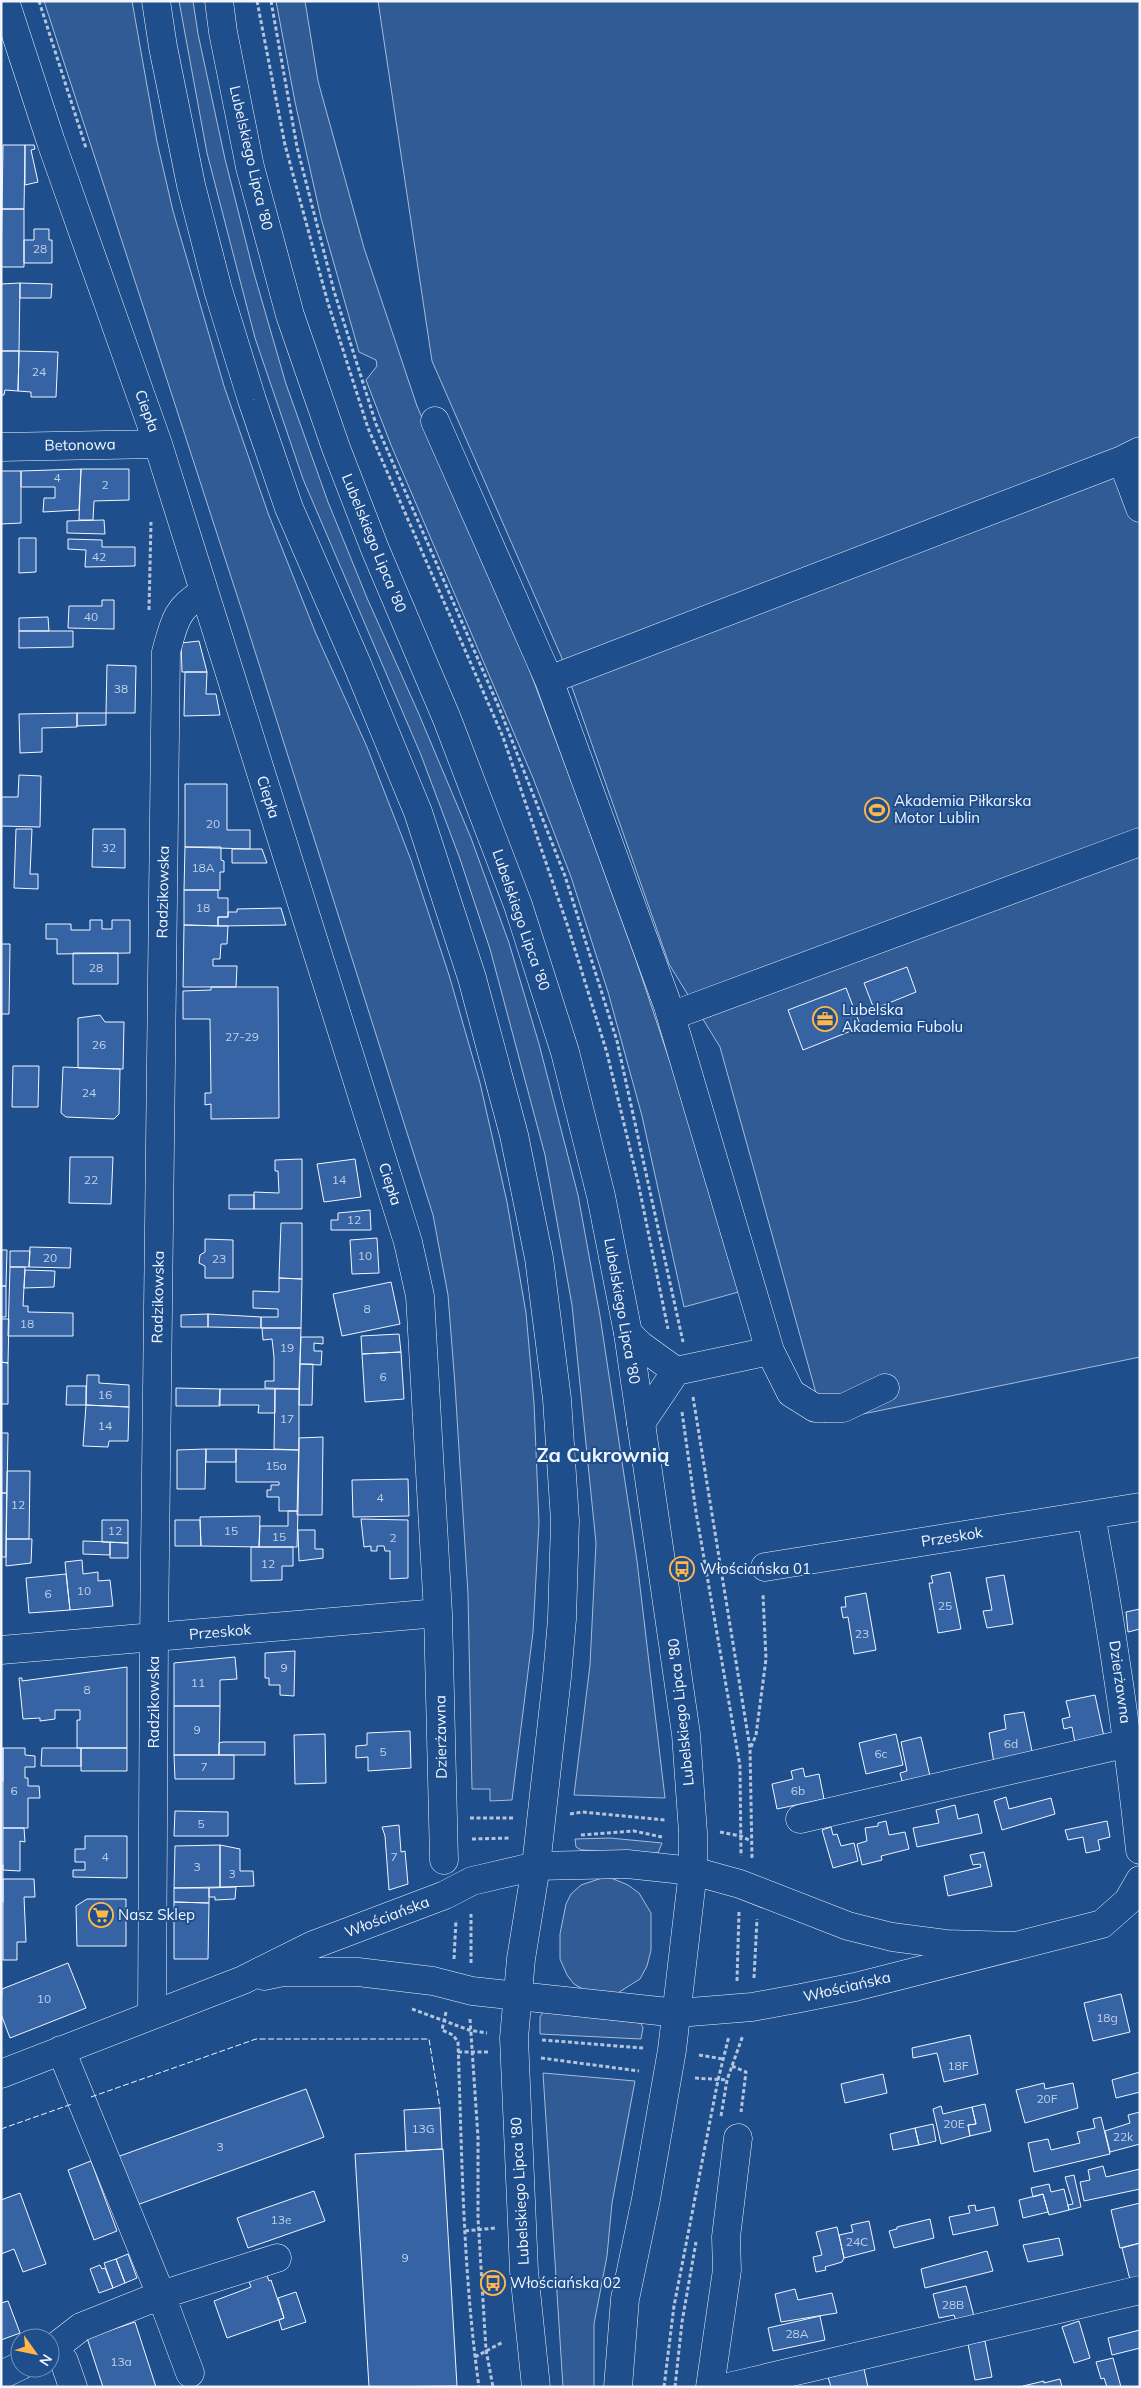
<svg xmlns="http://www.w3.org/2000/svg" width="1141" height="2388" font-family="Mulish,sans-serif">
	<style>
		.built { fill: #305b95; stroke: #a8bbd7 }
		.building { fill: #3563a3; stroke: #f2f6ff }
		.lines { fill: none; stroke-linecap: round; stroke-linejoin: round }
		.minor-casing { stroke: #f2f6ff; stroke-width: 29 }
		.major-casing { stroke: #f2f6ff; stroke-width: 29 }
		.path { stroke: #b3c4dc; stroke-width: 3; stroke-dasharray: 4 2.5; stroke-linecap: butt }
		.minor { stroke: #1f4e8c; stroke-width: 28 }
		.major { stroke: #1f4e8c; stroke-width: 28 }
		.fence { stroke: #f2f6ff; stroke-width: 1; stroke-dasharray: 6 2.5; stroke-linecap: butt }
		.labels { text-anchor: middle; stroke-width: 4; stroke-linejoin: round; paint-order: stroke }
		.number-label { font-size: 12px; fill: #c3d1e8 }
		.street-label { font-size: 15px; fill: #f2f6ff; stroke: #1f4e8c }
		.poi-label { font-size: 15px; fill: #f2f6ff; stroke: #1f4e8c; text-anchor: start }
		.district-label { font-size: 20px; font-weight: bold; fill: #f2f6ff; stroke: #1f4e8c }
	</style>
	<rect width="100%" height="100%" fill="#1f4e8c"/>
	<path class="built" d="M44 1H132L157 142 173 211 224 386 268 513 316 634 367 747 411 860 449 975 480 1083 507 1202 526 1313 534 1403 539 1523 533 1632 512 1800 490 1801V1789H472L468 1594 455 1385 448 1295 433 1215 246 623Z
		M179 1H193L198 34 225 159 253 270 286 384 328 502 367 598 418 712 471 838 509 943 539 1044 578 1195 600 1316 637 1561 665 1798 574 1795 590 1665 596 1543 572 1305 545 1155 490 949 460 859 421 755 303 479 255 338 207 153Z
		M276 1H305L318 81 364 248 417 406 514 629 572 783 635 957 746 1290 684 1307 642 1116 608 992 571 877 533 778 391 445 366 380 377 366 376 360 359 352 321 218 295 102Z
		M378 1H1140V1357L824 1422 720 1047 669 964 561 656 432 361Z
		M610 1838 662 1843 658 1853 581 1850 576 1847 575 1839Z
		M602 1878H611L628 1885 639 1893 651 1913V1950L647 1966 640 1979 616 1994 588 1992 574 1984 567 1975 560 1959V1934L566 1904 571 1894 581 1885Z
		M543 2012 641 2023 643 2028 641 2039 540 2034V2017Z
		M543 2073 635 2081 612 2203 607 2256 594 2324V2387H563Z"/>
	<path class="building" d="M3 145H25L24 209H2Z
		M25 145H34L35 149 31 150 38 182 25 185Z
		M2 209H24V267H1Z
		M34 229H49V240H52V263H24V240H34Z
		M20 283 19 351H1V284Z
		M20 283 52 284 51 298H20Z
		M1 351H19L18 391 5 390 4 395H1Z
		M19 351 58 352 56 397H31V392L18 391Z
		M81 469 79 510 43 512 44 498H55V487H21V471Z
		M81 469H129V500L94 501 93 520H79Z
		M1 471H21V523L1 524Z
		M104 520 105 534 67 533V521Z
		M19 538H36V572L19 573Z
		M68 539 102 540V547H135V566L85 567 86 550 68 549Z
		M102 600H114V629L68 628 69 606H102Z
		M48 617 49 631H19V618Z
		M19 631H73V647L19 648Z
		M199 641 207 672H182L181 643Z
		M107 665 136 666 135 713H106Z
		M185 672H207L206 694H216L220 715 184 716Z
		M77 713H106V725L77 726Z
		M77 713V727L42 728V752L20 753 19 714Z
		M19 775 41 776 40 827 1 826V797H18Z
		M185 784H227V830H250V849L185 847Z
		M16 829H32L30 874H38V889L14 888Z
		M93 829H125V868L92 867Z
		M185 847H221V860L224 861V872H220V890H184Z
		M232 849H262L267 863H232Z
		M184 890H218V898H228V917H218V926L184 925Z
		M281 908 286 925 218 926V917H228V912H237V909Z
		M90 920H102V929H112V920H130V953L57 954V939H46V924H71V930H90Z
		M184 925 228 926 227 944H221L220 959H213V966H237L236 987H183Z
		M1 944H10L9 1014H1Z
		M73 953H118V984H73Z
		M907 967 916 992 874 1009 864 983Z
		M211 987H278L279 1118 211 1119V1104L205 1105V1093H211L210 1019H183V991L211 990Z
		M846 988 861 1027 803 1050 788 1010Z
		M100 1015 105 1022H124L123 1069 78 1068V1018Z
		M13 1066H39L38 1107H12Z
		M63 1067 120 1069 119 1114 114 1119 66 1117 61 1113Z
		M70 1157H113L111 1204 69 1203Z
		M302 1159V1209H254V1192L279 1193 278 1171H275V1160Z
		M355 1159 361 1197 324 1202 317 1164Z
		M229 1195H254V1209H229Z
		M370 1210 371 1230H331V1220H338V1213Z
		M281 1223H302V1279L279 1278Z
		M377 1238 379 1273 352 1274 350 1240Z
		M205 1239 233 1240V1278H205V1266L199 1263 200 1255 205 1252Z
		M30 1247 71 1248 70 1268 29 1267Z
		M1 1250H7L6 1286H1Z
		M10 1251H30L29 1267H10Z
		M10 1267H25L23 1306H28V1312L73 1313V1336H8Z
		M25 1270 55 1271 54 1287 24 1288Z
		M279 1278 302 1279 301 1328H261V1317H278V1309L253 1308V1291L279 1292Z
		M391 1282 400 1324 342 1336 333 1294Z
		M1 1286H6V1317H1Z
		M208 1314V1327H181V1315Z
		M208 1314 261 1317V1328L208 1327Z
		M1 1319H9L8 1363 1 1362Z
		M262 1328H301L299 1389 265 1388V1381H274V1357L272 1339 263 1340Z
		M399 1334 401 1352 362 1354 361 1336Z
		M301 1337H323V1344L314 1343V1351H322L321 1365 300 1364Z
		M401 1352 404 1399 365 1402 362 1354Z
		M1 1362 8 1363V1404H1Z
		M300 1364H313L312 1405H299Z
		M87 1375H99V1383L129 1385V1407L86 1405Z
		M67 1386H86V1405H66Z
		M176 1388 220 1389V1406H176Z
		M220 1389H275V1413H258L259 1405H219Z
		M275 1389H299V1450L274 1449Z
		M86 1405 129 1407 128 1441H109L108 1447 83 1446Z
		M1 1433H8L7 1493H1Z
		M323 1437 322 1515H297L299 1438Z
		M206 1449H236V1462H206Z
		M206 1449 205 1489H177V1450Z
		M236 1449 299 1450 298 1511H279V1497H267V1490H271V1485H279V1482H236Z
		M7 1471H30L29 1539H6Z
		M408 1479 409 1516 353 1517 352 1480Z
		M1 1493H7L6 1557H1Z
		M288 1511H298L297 1547H259L260 1526H288Z
		M260 1516 259 1547 201 1546 200 1517Z
		M361 1519 408 1520V1578L390 1579V1551H385L384 1546H377V1551H371V1546L364 1547Z
		M102 1520H128V1543L102 1542Z
		M175 1520H200L201 1546H175Z
		M298 1530H315V1549H323V1558L299 1561Z
		M6 1539H32L31 1563 6 1566Z
		M83 1541 110 1542V1555L83 1554Z
		M110 1542 128 1543V1558H110Z
		M251 1547H293V1566H282V1580L251 1581Z
		M82 1560 83 1574 98 1572V1581L110 1580 113 1606 70 1610 65 1562Z
		M950 1572 961 1629 938 1633 929 1583H933L931 1576Z
		M66 1574 70 1610 29 1613 26 1578Z
		M1004 1575 1013 1624 987 1628 983 1611 992 1610 986 1578Z
		M866 1593 876 1650 854 1654 848 1617 843 1618 841 1607H846L845 1597Z
		M1140 1609V1629L1128 1632 1126 1612Z
		M295 1651 294 1696 280 1695V1685H269V1678H265V1653Z
		M235 1657 237 1679 220 1680V1706H174V1663Z
		M127 1667V1748H77V1720H80V1710H55V1719L40 1721V1718L23 1719 19 1678H22V1681Z
		M1095 1695 1104 1737 1075 1743 1072 1727 1064 1729 1062 1719 1070 1717 1066 1701Z
		M174 1706H220L219 1755H174Z
		M1024 1712 1033 1756 994 1763 989 1733 1006 1729 1004 1715Z
		M410 1731 411 1768 368 1771V1757L356 1758V1746L367 1745V1733Z
		M325 1734 326 1783 295 1784 294 1735Z
		M896 1734 903 1765 866 1774 859 1743Z
		M921 1737 930 1776 902 1781 900 1773 907 1771 901 1742Z
		M223 1742H265V1755H219V1743Z
		M1 1748H3V1781H1Z
		M3 1748H25V1755L35 1756V1767H25V1778H28V1786H39L40 1798H28V1828H3Z
		M42 1748H81V1766H41Z
		M81 1748H127V1771H81Z
		M174 1755H234V1779H175Z
		M803 1768 805 1777 819 1774 824 1799 777 1809 772 1784 793 1779 791 1771Z
		M1006 1797 1009 1809 1051 1798 1055 1814 1002 1830 994 1801Z
		M955 1805 958 1819 978 1814 982 1833 917 1847 913 1828 939 1823 936 1810Z
		M175 1811 228 1812V1836H174Z
		M886 1821 889 1835 905 1832 909 1849 881 1856 882 1860 862 1865 857 1844 867 1841 865 1828 878 1826V1823Z
		M1107 1821 1110 1837 1098 1840 1100 1850 1086 1853 1083 1837 1068 1840 1065 1830Z
		M399 1825 401 1852 405 1851 408 1884 389 1890 385 1836 382 1827Z
		M831 1827 833 1835 837 1834 841 1846 854 1843 858 1861 833 1868 822 1830Z
		M3 1828H24L25 1842 20 1841V1871L3 1870Z
		M85 1836H127V1878L73 1877V1870H85V1862H75V1849H85Z
		M220 1845V1887L174 1888 175 1846Z
		M220 1845 240 1849V1871H253L254 1886 220 1887Z
		M984 1852 992 1886 948 1896 944 1876 981 1867 980 1864 973 1865 970 1855Z
		M1 1865H3V1902H1Z
		M3 1879H34L35 1897H24L26 1942H17V1960H3Z
		M236 1887 235 1899 215 1900V1897H209V1888Z
		M174 1888H209V1903L174 1902Z
		M87 1899H126V1946H77L76 1906Z
		M174 1902 209 1903 208 1959H174Z
		M68 1963 86 2008 10 2038 1 2014 2 1989Z
		M1121 1994 1130 2032 1093 2041 1084 2003Z
		M970 2035 978 2074 944 2082 937 2053 913 2058 912 2048Z
		M1140 2072V2092L1116 2098 1112 2080Z
		M883 2074 887 2093 845 2103 841 2084Z
		M1044 2083 1045 2089 1073 2083 1078 2108 1025 2123 1016 2090Z
		M306 2089 324 2137 134 2206 117 2157Z
		M985 2104 991 2131 970 2136 968 2125 976 2124 972 2107Z
		M941 2106 943 2114 972 2107 976 2124 968 2125 970 2136 941 2144 933 2109Z
		M440 2108 442 2149 406 2151 404 2110Z
		M1140 2112V2144L1110 2152 1105 2131 1130 2123 1128 2115Z
		M1101 2117 1110 2154 1034 2172 1028 2143 1048 2139 1051 2150 1080 2143 1077 2132 1095 2128 1093 2119Z
		M933 2124 936 2141 919 2145 915 2128Z
		M915 2128 919 2145 893 2150 890 2134Z
		M443 2149 457 2386 369 2387 355 2154Z
		M91 2161 117 2231 94 2240 68 2170Z
		M1103 2166 1106 2177 1140 2169V2189L1084 2201 1080 2182 1090 2180 1088 2170Z
		M1074 2175 1081 2207 1069 2210 1068 2205 1073 2204 1065 2177Z
		M1049 2184 1051 2192 1064 2189 1069 2210 1049 2215 1043 2194 1033 2197 1031 2188Z
		M314 2191 325 2221 248 2248 237 2218Z
		M20 2193 46 2264 23 2272 14 2249 1 2254V2200Z
		M1043 2194 1048 2212 1023 2218 1019 2200Z
		M1140 2203V2243L1120 2248 1111 2210Z
		M975 2205 976 2211 994 2207 998 2225 953 2235 949 2217 970 2213 968 2206Z
		M930 2219 934 2238 894 2248 889 2231 897 2229V2227Z
		M869 2221 875 2250 844 2258 839 2235 853 2232 851 2225Z
		M837 2227 844 2258 842 2262 825 2267 826 2270 816 2272 813 2257 822 2255 816 2232Z
		M1059 2238 1063 2255 1028 2262 1023 2245Z
		M1140 2243V2282L1131 2284 1122 2248Z
		M987 2251 993 2271 925 2288 921 2269Z
		M128 2254 137 2278 125 2283 116 2259Z
		M116 2259 125 2283 113 2288 104 2263Z
		M100 2265 102 2269 105 2268 113 2288 99 2293 90 2269Z
		M266 2273 269 2281 271 2280 284 2318 227 2338 214 2301 251 2287 248 2279Z
		M966 2286 975 2320 957 2324 954 2315 939 2318 933 2294Z
		M795 2289 798 2300 832 2293 837 2313 781 2322 775 2294Z
		M296 2292 306 2322 282 2330 279 2320 284 2318 278 2298Z
		M8 2301 20 2333 1 2340V2303Z
		M820 2316 825 2340 773 2351 768 2328Z
		M1079 2321 1090 2358 1074 2363 1062 2327Z
		M135 2322 156 2387H103L87 2338Z
		M1140 2330V2348L1112 2355 1108 2338Z
		M985 2341 992 2377 975 2380 968 2344Z
		M1113 2358 1121 2387H1107L1104 2378 1101 2379 1096 2362Z
		M864 2369 868 2387H831L828 2377Z
		M1060 2379 1062 2387 1023 2386 1044 2381V2383Z"/>
	<g class="lines">
		<defs>
			<path id="minor" d="M5 1 51 142 158 444 408 1242 420 1296 438 1613 444 1860
				M435 421 549 680 668 1006 770 1351 791 1393 815 1408H843L885 1388
				M1 447 158 444
				M1122 460 1140 508
				M549 680 1122 460 1140 451
				M671 1016 1140 842
				M628 1333 640 1345 676 1371 770 1351
				M641 1423 676 1371
				M1091 1515C1112 1627 1128 1738 1140 1850
				M765 1567 1140 1507
				M1 1650 438 1613
				M800 1819 1128 1743
				M264 1976 283 1972H358L433 1981 472 1991 678 2013 752 2007 801 1998 855 1987 1102 1924 1128 1901 1140 1880
				M152 2015 154 1637 166 652C174 623 176 608 203 593
				M1 2074 243 1980 313 1945 445 1895 472 1881 536 1866 627 1864 693 1871 740 1884 848 1926 892 1937 946 1944 1013 1946
				M54 2349 64 2361 73 2387
				M50 2351 81 2327 161 2295 61 2050
				M190 2373 161 2295 277 2258
				M1 2375 20 2366
				M710 2387 727 2270 726 2237 738 2138
				M728 2387 1140 2290"/>
			<path id="major" d="M156 1 163 47 191 185 218 290 252 400 289 508 357 664 418 812 472 978 514 1135 539 1258 557 1399 565 1521 562 1619 557 1677 536 1866 521 1959 514 2038 524 2271 536 2387
				M219 1 223 32 250 167 290 315 336 448 375 549 447 719 518 905 565 1052 601 1196 628 1333 686 1734 693 1833V1871L672 2050 646 2199 625 2299 618 2387"/>
		</defs>
		<use href="#minor" class="minor-casing"/>
		<use href="#major" class="major-casing"/>
		<path class="path" d="M39 1 86 148
			M257 1 285 145 328 303 368 428 503 737 568 927 607 1053 638 1182 668 1329
			M271 1 297 147 334 291 376 424 500 710 565 876 617 1041 683 1342
			M149 610 151 522
			M693 1397 750 1748 752 1858
			M682 1412 696 1512 740 1766 741 1856
			M751 1747 756 1735 766 1659 763 1595
			M570 1814 582 1812 665 1820
			M470 1818H514
			M720 1832 741 1836 751 1841
			M581 1835 634 1831 662 1837
			M472 1839 510 1838
			M454 1959 456 1920
			M471 1963V1914
			M754 1978 757 1919
			M737 1981 739 1912
			M412 2009 469 2030 487 2033
			M446 2012 442 2030 453 2035 458 2042C462 2157 463 2273 479 2387
			M470 2019 478 2137V2218L486 2350 493 2387
			M542 2040 643 2048
			M458 2052H488
			M699 2055 723 2059
			M541 2058 639 2071
			M732 2066 746 2072 741 2112
			M695 2078 727 2080
			M721 2116 727 2080 743 2035
			M465 2231 495 2228
			M475 2357 503 2342
			M664 2387 674 2306 718 2080 729 2036
			M675 2387 682 2322 696 2242"/>
		<use href="#minor" class="minor"/>
		<use href="#major" class="major"/>
		<path class="fence" d="M91 2097 256 2039H429L440 2108
			M1 2129 72 2104"/>
	</g>
	<defs>
		<symbol id="stadium-ring" viewBox="-11 -11 22 22"><circle r="9.5" fill="#1f4e8c" stroke="#ffb74d" stroke-width="1.5"/><path d="M0-5a6.5 5 0 1 0 0 10a6.5 5 0 1 0 0-10ZM-3.5-1.8h7v3.6h-7Z" fill="#ffb74d"/></symbol>
		<symbol id="office-ring" viewBox="-11 -11 22 22"><circle r="9.5" fill="#1f4e8c" stroke="#ffb74d" stroke-width="1.5"/><path d="M-6-3h4V-5.5h4V-3h4V5H-6ZM-1-4.5V-3h2v-1.5ZM-6 0V1H6V0Z" fill="#ffb74d"/></symbol>
		<symbol id="bus-ring" viewBox="-11 -11 22 22"><circle r="9.5" fill="#1f4e8c" stroke="#ffb74d" stroke-width="1.5"/><path d="M-5-6H5V4H4V6H2V4H-2V6H-4V4H-5ZM-3.5-4V0h7V-4ZM-3.5 1.2v1.5H-2V1.2ZM2 1.2v1.5H3.5V1.2Z" fill="#ffb74d"/></symbol>
		<symbol id="supermarket-ring" viewBox="-11 -11 22 22"><circle r="9.5" fill="#1f4e8c" stroke="#ffb74d" stroke-width="1.5"/><path d="M-6-5.5h2.5l.6 2H6L4.5 2H-2.5L-4.4-4H-6ZM-1.5 3.2a1.3 1.3 0 1 0 .1 0ZM3 3.2a1.3 1.3 0 1 0 .1 0Z" fill="#ffb74d"/></symbol>
	</defs>
	<g fill-rule="evenodd">
		<use href="#stadium-ring" x="863" y="796" width="28" height="28"/>
		<use href="#office-ring" x="811" y="1005" width="28" height="28"/>
		<use href="#bus-ring" x="668" y="1555" width="28" height="28"/>
		<use href="#supermarket-ring" x="87" y="1901" width="28" height="28"/>
		<use href="#bus-ring" x="479" y="2269" width="28" height="28"/>
	</g>
	<g class="labels">
		<g class="number-label">
			<text x="40" y="253">28</text>
			<text x="39" y="376">24</text>
			<text x="57" y="482">4</text>
			<text x="105" y="489">2</text>
			<text x="99" y="561">42</text>
			<text x="91" y="621">40</text>
			<text x="121" y="693">38</text>
			<text x="213" y="828">20</text>
			<text x="109" y="852">32</text>
			<text x="203" y="872">18A</text>
			<text x="203" y="912">18</text>
			<text x="96" y="972">28</text>
			<text x="242" y="1041">27-29</text>
			<text x="99" y="1049">26</text>
			<text x="89" y="1097">24</text>
			<text x="91" y="1184">22</text>
			<text x="339" y="1184">14</text>
			<text x="354" y="1224">12</text>
			<text x="365" y="1260">10</text>
			<text x="50" y="1262">20</text>
			<text x="219" y="1263">23</text>
			<text x="367" y="1313">8</text>
			<text x="27" y="1328">18</text>
			<text x="287" y="1352">19</text>
			<text x="383" y="1381">6</text>
			<text x="105" y="1399">16</text>
			<text x="287" y="1423">17</text>
			<text x="105" y="1430">14</text>
			<text x="276" y="1470">15a</text>
			<text x="380" y="1502">4</text>
			<text x="18" y="1509">12</text>
			<text x="115" y="1535">12</text>
			<text x="231" y="1535">15</text>
			<text x="279" y="1541">15</text>
			<text x="393" y="1542">2</text>
			<text x="268" y="1568">12</text>
			<text x="84" y="1595">10</text>
			<text x="48" y="1598">6</text>
			<text x="945" y="1610">25</text>
			<text x="862" y="1638">23</text>
			<text x="284" y="1672">9</text>
			<text x="198" y="1687">11</text>
			<text x="87" y="1694">8</text>
			<text x="197" y="1734">9</text>
			<text x="1011" y="1748">6d</text>
			<text x="383" y="1756">5</text>
			<text x="881" y="1758">6c</text>
			<text x="204" y="1771">7</text>
			<text x="14" y="1795">6</text>
			<text x="798" y="1795">6b</text>
			<text x="201" y="1828">5</text>
			<text x="105" y="1861">4</text>
			<text x="394" y="1861">7</text>
			<text x="197" y="1871">3</text>
			<text x="232" y="1878">3</text>
			<text x="44" y="2003">10</text>
			<text x="1107" y="2022">18g</text>
			<text x="958" y="2070">18F</text>
			<text x="1047" y="2103">20F</text>
			<text x="954" y="2128">20E</text>
			<text x="423" y="2133">13G</text>
			<text x="1123" y="2141">22k</text>
			<text x="220" y="2151">3</text>
			<text x="281" y="2224">13e</text>
			<text x="857" y="2246">24C</text>
			<text x="405" y="2262">9</text>
			<text x="953" y="2309">28B</text>
			<text x="797" y="2338">28A</text>
			<text x="121" y="2366">13a</text>
		</g>
		<g class="street-label">
			<text transform="translate(251 158) rotate(77)" y="5">Lubelskiego Lipca '80</text>
			<text transform="translate(147 411) rotate(70)" y="5">Ciepła</text>
			<text transform="translate(80 445) rotate(-1)" y="5">Betonowa</text>
			<text transform="translate(374 543) rotate(68)" y="5">Lubelskiego Lipca '80</text>
			<text transform="translate(268 797) rotate(72)" y="5">Ciepła</text>
			<text transform="translate(163 892) rotate(-89)" y="5">Radzikowska</text>
			<text transform="translate(521 920) rotate(71)" y="5">Lubelskiego Lipca '80</text>
			<text transform="translate(390 1184) rotate(72)" y="5">Ciepła</text>
			<text transform="translate(158 1297) rotate(-89)" y="5">Radzikowska</text>
			<text transform="translate(622 1311) rotate(80)" y="5">Lubelskiego Lipca '80</text>
			<text transform="translate(952 1537) rotate(-9)" y="5">Przeskok</text>
			<text transform="translate(220 1632) rotate(-5)" y="5">Przeskok</text>
			<text transform="translate(1120 1682) rotate(82)" y="5">Dzierżawna</text>
			<text transform="translate(154 1702) rotate(-90)" y="5">Radzikowska</text>
			<text transform="translate(681 1712) rotate(-96)" y="5">Lubelskiego Lipca '80</text>
			<text transform="translate(441 1737) rotate(-91)" y="5">Dzierżawna</text>
			<text transform="translate(387 1917) rotate(-21)" y="5">Włościańska</text>
			<text transform="translate(847 1987) rotate(-13)" y="5">Włościańska</text>
			<text transform="translate(520 2191) rotate(-93)" y="5">Lubelskiego Lipca '80</text>
		</g>
		<g class="poi-label">
			<text x="894" y="806">Akademia Piłkarska<tspan x="894" dy="17">Motor Lublin</tspan></text>
			<text x="842" y="1015">Lubelska<tspan x="842" dy="17">Akademia Fubolu</tspan></text>
			<text x="700" y="1574">Włościańska 01</text>
			<text x="118" y="1920">Nasz Sklep</text>
			<text x="510" y="2288">Włościańska 02</text>
		</g>
		<g class="district-label">
			<text x="603" y="1462">Za Cukrownią</text>
		</g>
	</g>
	<rect width="1141" height="2388" fill="none" stroke="#f2f6ff" stroke-width="5"/>
	<g transform="translate(35 2353) rotate(123)"><circle r="24" fill="#1f4e8c" stroke="#7391ba"/>
	<path d="M0-4L9 19L0 12L-9 19Z" fill="#ffb74d"/>
	<text y="-8" font-size="14" font-weight="bold" text-anchor="middle" fill="#f2f6ff">N</text>
	</g>
</svg>
